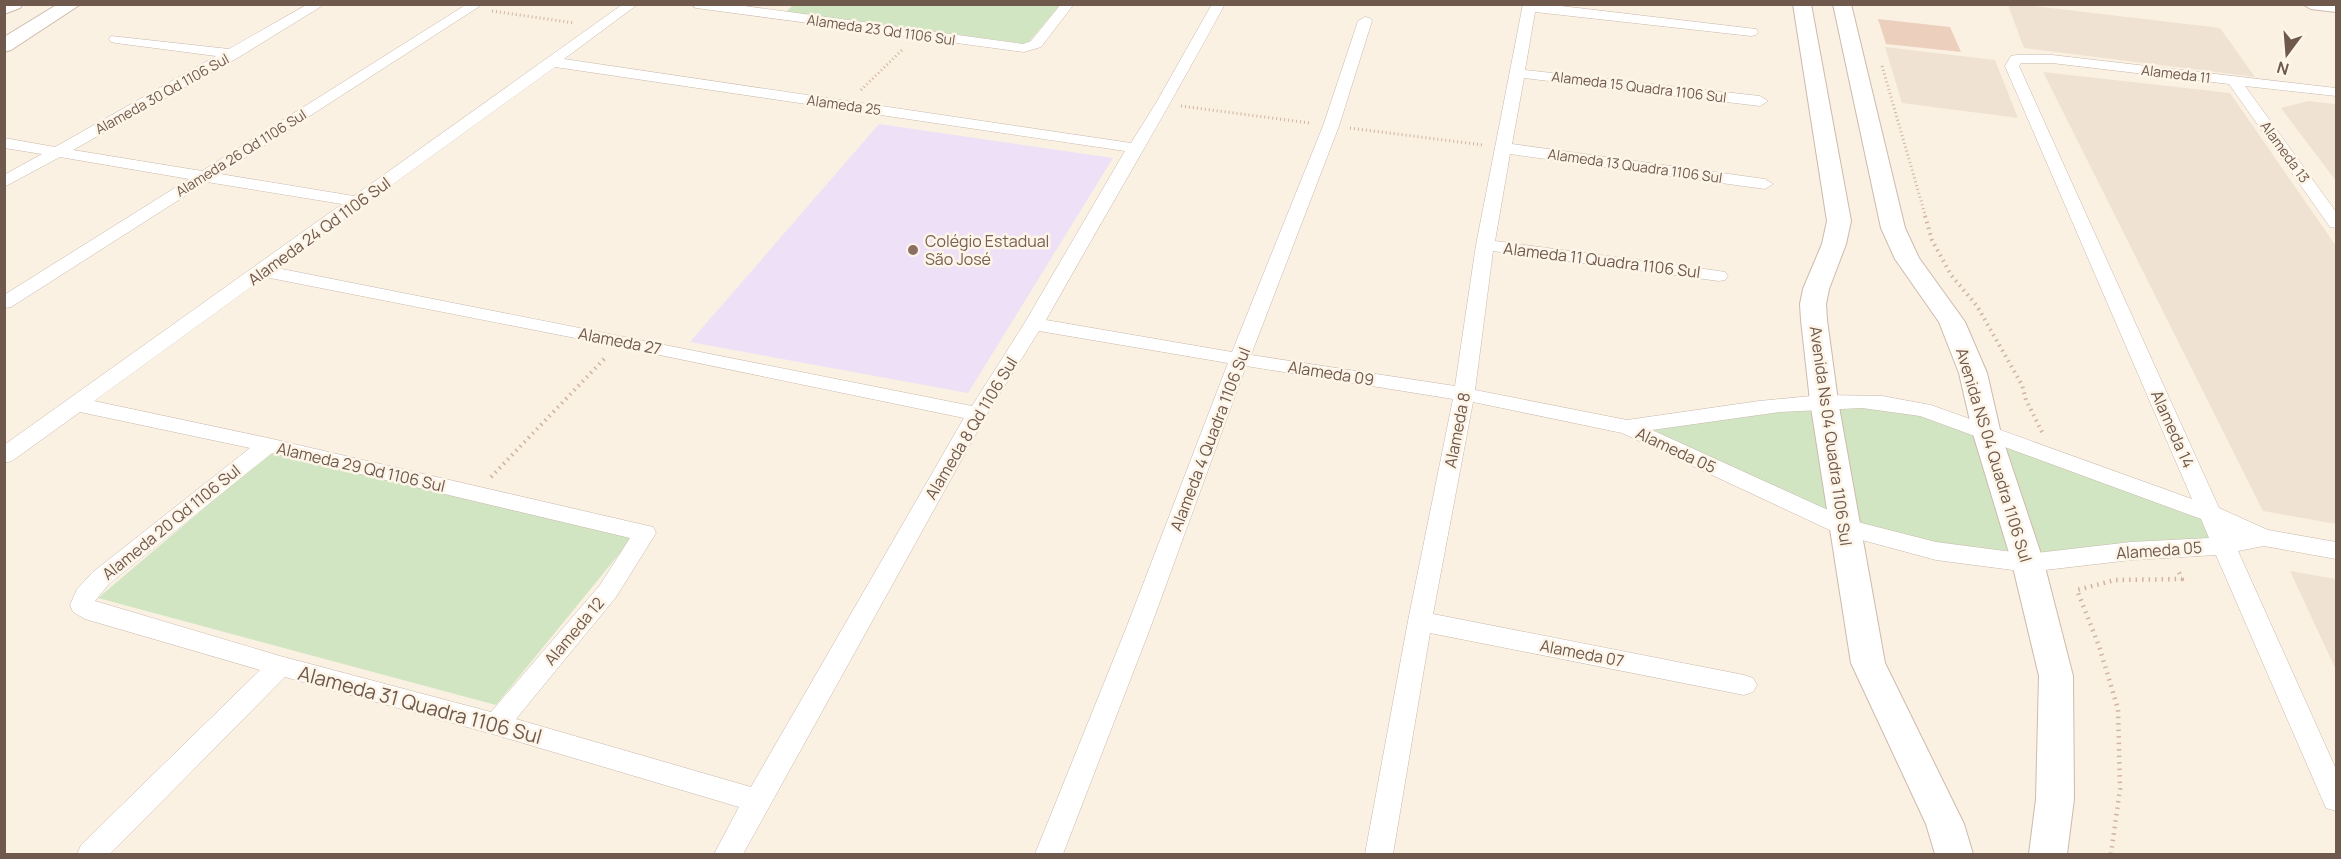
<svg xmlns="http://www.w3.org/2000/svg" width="2341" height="859" font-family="Manrope,sans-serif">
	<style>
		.residential { fill: #f0e2d2 }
		.education { fill: #eee0f6 }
		.green { fill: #d1e5c3 }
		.building { fill: #ecd0bd }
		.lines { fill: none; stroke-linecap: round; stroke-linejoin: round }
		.street-casing { stroke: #c9b8ab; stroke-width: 1 }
		.secondary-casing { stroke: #cebaab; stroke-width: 2 }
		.path-far2 { stroke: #d1b3a1; stroke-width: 3; stroke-dasharray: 1 3; stroke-linecap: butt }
		.path-far1 { stroke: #d1b3a1; stroke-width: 4; stroke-dasharray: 1.5 4.5; stroke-linecap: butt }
		.path { stroke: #d1b3a1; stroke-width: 4.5; stroke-dasharray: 1.5 5; stroke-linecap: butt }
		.street { fill: #fff; fill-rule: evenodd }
		.secondary { fill: #fff; fill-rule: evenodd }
		.education-dot { fill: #8d6e63; stroke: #fdf5e8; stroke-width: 2 }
		.labels { text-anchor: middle; stroke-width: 5; stroke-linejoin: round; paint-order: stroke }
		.far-street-label { font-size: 14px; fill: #6f584c; stroke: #fdf5e8 }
		.street-label { font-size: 16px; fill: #6f584c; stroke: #fdf5e8 }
		.education-label { font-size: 16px; fill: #785e54; stroke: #fdf5e8; text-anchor: start }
		.near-street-label { font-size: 20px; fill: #6f584c; stroke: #fdf5e8 }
	</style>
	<rect width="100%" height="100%" fill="#faf1e3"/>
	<path class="residential" d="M2008 5H2025L2220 28 2255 77 2024 48Z
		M1885 47 1995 60 2018 118 1902 103Z
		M2043 72 2230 93 2336 246V524L2263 511Z
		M2308 101 2336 104V181L2281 108Z
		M2290 571 2336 579V670Z"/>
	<path class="education" d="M879 124 1113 158 968 393 690 342Z"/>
	<path class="green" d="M794 4 1060 5 1027 44 786 12Z
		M1824 401 1893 402 2264 538 2028 563 2022 545 1983 558 1894 541 1627 427Z
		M269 453 633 537 496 705 98 598Z"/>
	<path class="building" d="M1878 19 1950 27 1961 52 1886 44Z"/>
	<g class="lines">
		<defs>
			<path id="street" d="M308 4H325L239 57 73 150 202 171 467 4H483L220 174 354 196 623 4H638L564 59 1131 143 1156 103 1212 4H1225C1167 111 1105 215 1046 320L1232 352 1323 126 1358 21 1365 17 1370 18 1372 21 1339 126 1251 355 1455 386 1476 245 1523 4H1544L1756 29 1758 32 1756 35 1751 36 1535 12 1525 70 1760 96 1768 101 1760 106 1524 78 1512 144 1765 179 1773 184 1765 189 1510 154 1495 241 1719 271 1725 272 1728 276 1725 280 1719 281 1493 251 1475 390 1627 420 1759 401 1822 395 1882 396 1931 405 2192 499 2005 66 2011 56 2016 55H2052L2336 88V96L2245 86 2336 212V228L2330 227 2229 84 2052 63H2021L2019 66 2219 508 2268 530 2336 542V559L2264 546 2238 551 2336 769V811L2326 808 2322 799 2216 555 2131 560 2028 572 1936 560 1836 533 1622 433 1473 402 1433 614 1744 675 1753 678 1757 685 1753 692 1744 695 1430 633 1393 854H1365L1408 621 1453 399 1246 366 1151 626 1063 854H1035L1127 626 1228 363 1039 331 987 414 743 854H714L739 807 496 735 285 677 110 854H77L81 845 260 670 85 619 73 612 70 605 77 589 93 572 250 448 80 412 12 461 4 463V445L342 204 207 182 11 307 4 308V295L189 179 60 157 4 187V175L42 154 4 148V138L55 147 216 56 116 43 111 42 109 39 111 36 229 49ZM555 67 1125 151 1024 324 972 406 277 268ZM265 277 621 347 964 418 751 787 516 719 616 597 656 533 653 527 268 438 94 401ZM1862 408 1920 416 2201 519 2209 538 2131 542 2028 554 1936 542 1850 520 1652 430 1780 412ZM272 453 630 538 600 585 491 712 280 656 95 601 109 584Z
				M690 4H730L1023 44 1031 41 1061 4H1074L1041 47 1024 52 696 8Z"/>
			<path id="secondary" d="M4 4H23L20 8 4 14Z
				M58 4H81L11 50 4 52V37Z
				M1793 4H1811L1851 221 1846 244 1829 289 1826 304 1827 320 1838 401 1885 663 1964 824 1973 854H1935L1926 824 1851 663 1810 401 1801 320 1800 304 1803 289 1822 244 1827 221Z
				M1833 4H1851L1905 228 1919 258 1965 322 1987 373 2001 434 2044 563 2073 676 2074 799 2067 854H2029L2036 799 2039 676 2012 563 1973 434 1959 373 1939 322 1895 259 1881 228Z
				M2302 4H2336V12L2311 9Z"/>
		</defs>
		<use href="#street" class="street-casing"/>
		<use href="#secondary" class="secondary-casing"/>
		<path class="path-far2" d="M492 11 574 23
			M1882 66 1926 218
			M861 90 903 49
			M1181 106 1310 123
			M1350 128 1483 145"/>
		<path class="path-far1" d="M1925 216 1932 240 1951 275 1977 306 2022 385 2026 400 2042 432
			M491 477 606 357"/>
		<path class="path" d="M2111 854 2120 789 2118 709 2099 646 2077 590 2115 580 2182 579 2177 568"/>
		<use href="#street" class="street"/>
		<use href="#secondary" class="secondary"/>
	</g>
	<circle class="education-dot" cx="913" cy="250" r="6"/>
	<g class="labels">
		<g class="far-street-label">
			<text transform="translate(881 30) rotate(8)" y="5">Alameda 23 Qd 1106 Sul</text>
			<text transform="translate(2176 74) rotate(7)" y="5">Alameda 11</text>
			<text transform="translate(1639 87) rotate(7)" y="5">Alameda 15 Quadra 1106 Sul</text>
			<text transform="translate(162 94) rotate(-29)" y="5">Alameda 30 Qd 1106 Sul</text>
			<text transform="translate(844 105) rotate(8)" y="5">Alameda 25</text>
			<text transform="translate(2285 152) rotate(54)" y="5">Alameda 13</text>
			<text transform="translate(241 153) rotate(-32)" y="5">Alameda 26 Qd 1106 Sul</text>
			<text transform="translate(1635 166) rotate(8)" y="5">Alameda 13 Quadra 1106 Sul</text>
		</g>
		<g class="street-label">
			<text transform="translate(319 231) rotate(-36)" y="6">Alameda 24 Qd 1106 Sul</text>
			<text transform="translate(1602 260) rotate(7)" y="6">Alameda 11 Quadra 1106 Sul</text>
			<text transform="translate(620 341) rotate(11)" y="6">Alameda 27</text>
			<text transform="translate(1331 373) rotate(9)" y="6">Alameda 09</text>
			<text transform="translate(971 428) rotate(-59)" y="6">Alameda 8 Qd 1106 Sul</text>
			<text transform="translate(2173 429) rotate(66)" y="6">Alameda 14</text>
			<text transform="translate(1457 430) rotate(-79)" y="6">Alameda 8</text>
			<text transform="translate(1831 436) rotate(82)" y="6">Avenida Ns 04 Quadra 1106 Sul</text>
			<text transform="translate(1210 439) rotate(-69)" y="6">Alameda 4 Quadra 1106 Sul</text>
			<text transform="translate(1676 450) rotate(25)" y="6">Alameda 05</text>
			<text transform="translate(1994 455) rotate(73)" y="6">Avenida NS 04 Quadra 1106 Sul</text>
			<text transform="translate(361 467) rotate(13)" y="6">Alameda 29 Qd 1106 Sul</text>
			<text transform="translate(171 522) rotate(-39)" y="6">Alameda 20 Qd 1106 Sul</text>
			<text transform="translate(2159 550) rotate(-4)" y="6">Alameda 05</text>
			<text transform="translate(574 631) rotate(-50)" y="6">Alameda 12</text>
			<text transform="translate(1582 653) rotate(11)" y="6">Alameda 07</text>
		</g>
		<g class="education-label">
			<text x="925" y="247">Colégio Estadual<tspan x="925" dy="18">São José</tspan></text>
		</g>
		<g class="near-street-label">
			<text transform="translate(420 705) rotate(15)" y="7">Alameda 31 Quadra 1106 Sul</text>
		</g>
	</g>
	<rect width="2341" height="859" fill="none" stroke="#6f584c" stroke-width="12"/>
	<g transform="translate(2287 54) rotate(196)" stroke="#fdf5e8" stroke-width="4.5" paint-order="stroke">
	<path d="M0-4.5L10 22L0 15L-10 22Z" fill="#6f584c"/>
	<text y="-9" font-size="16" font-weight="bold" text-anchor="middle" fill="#6f584c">N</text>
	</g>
</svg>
